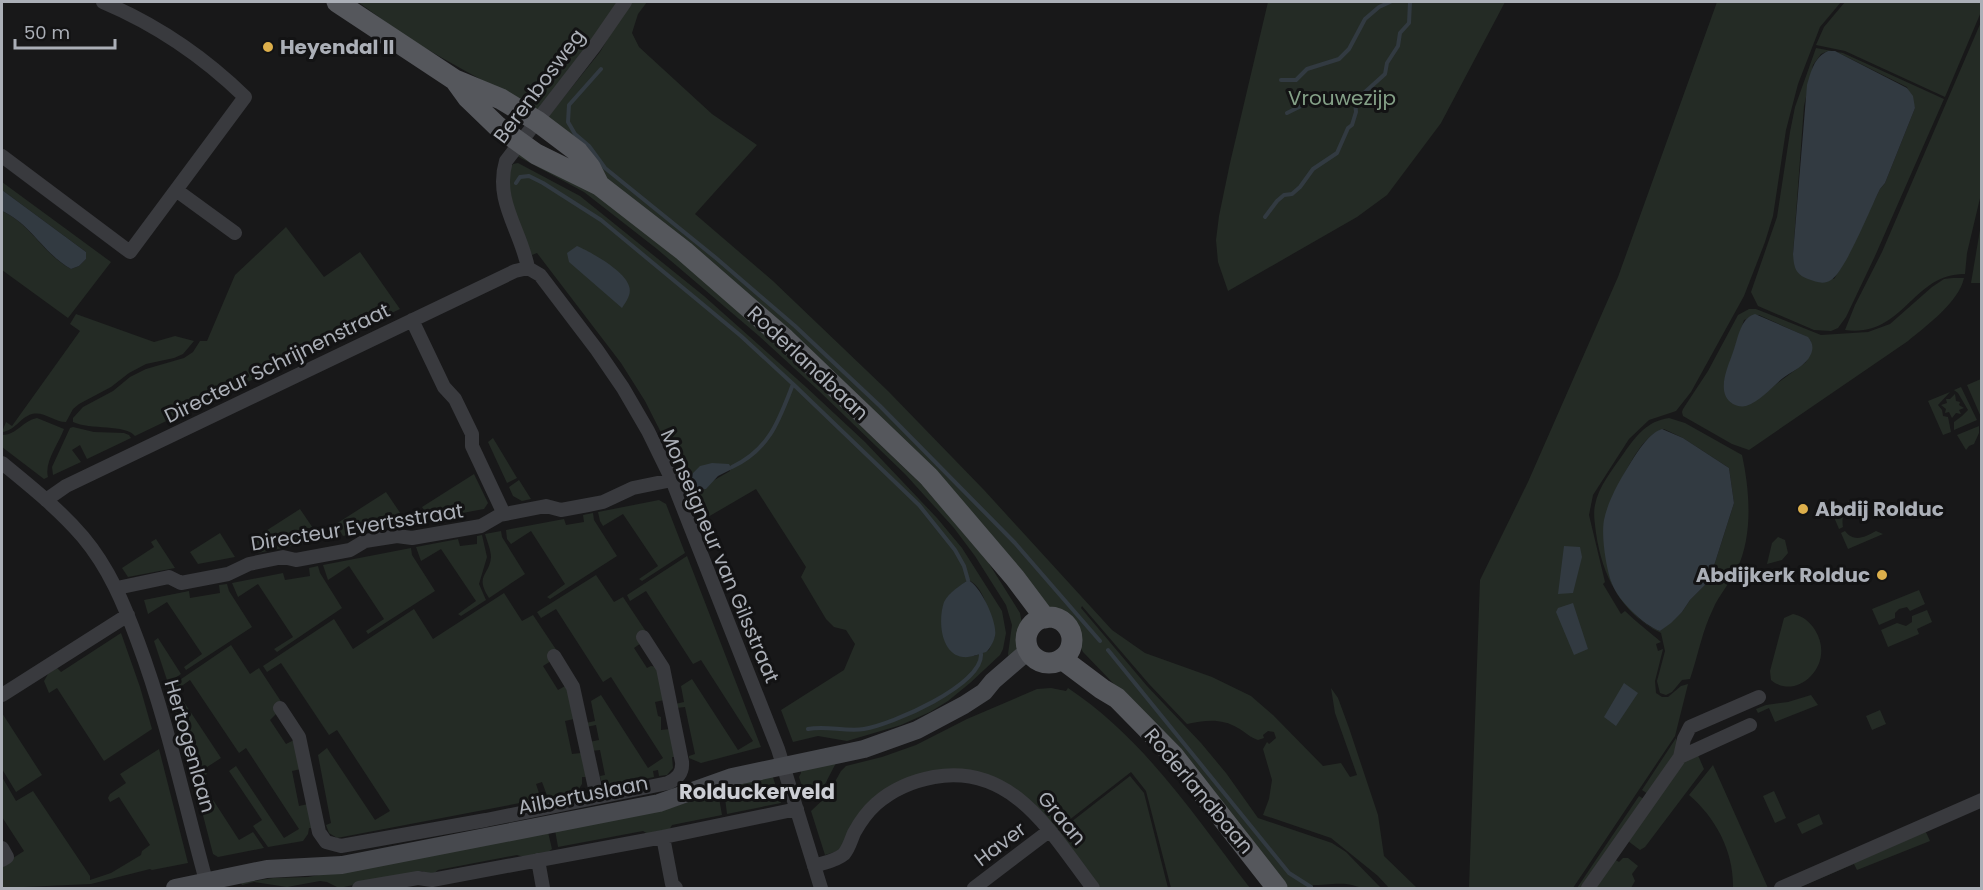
<svg xmlns="http://www.w3.org/2000/svg" width="1983" height="890" font-family="Poppins,sans-serif">
	<style>
		.green { fill: #242b25; fill-rule: evenodd }
		.water { fill: #323a41 }
		.lines { fill: none; stroke-linecap: round; stroke-linejoin: round }
		.stream { stroke: #323a41; stroke-width: 4 }
		.street { stroke: #393a3e; stroke-width: 14 }
		.secondary { stroke: #47494e; stroke-width: 18 }
		.primary { stroke: #55575c; stroke-width: 21 }
		.poi-dot { fill: #ddaf4b; stroke: #131314; stroke-width: 2 }
		.labels { text-anchor: middle; stroke-width: 6; stroke-linejoin: round; paint-order: stroke }
		.poi-label { font-size: 20px; font-weight: bold; fill: #abafb7; stroke: #131314; text-anchor: start }
		.street-label { font-size: 20px; fill: #abafb7; stroke: #131314 }
		.park-label { font-size: 20px; fill: #84a087; stroke: #131314 }
		.neighbourhood-label { font-size: 21px; font-weight: bold; fill: #ccced4; stroke: #131314 }
	</style>
	<rect width="100%" height="100%" fill="#181819"/>
	<path class="green" d="M358 2H620L538 114C500 88 458 68 418 44 397 31 378 16 358 2Z
		M629 2H647L638 14 632 33 639 47 712 114 757 145 695 214 773 281 888 391 984 490 1112 630 1145 653 1212 677 1251 696 1273 715 1323 766 1341 763 1350 777 1357 775 1335 713 1331 688 1338 698 1349 728 1378 815 1384 856 1417 888H1389L1378 876 1331 838 1263 815 1269 799 1272 780 1263 749 1267 742 1269 744 1276 738 1274 732 1268 731 1263 735 1264 738 1258 740C1251 738 1245 732 1238 728 1222 718 1205 720 1187 724L1149 684 1082 606 1081 608 1147 686 1201 743 1226 773 1258 818 1332 843 1346 852 1381 888C1370 888 1362 889 1352 885 1342 882 1324 885 1313 885L1312 888H1283L1163 735 1083 652 1080 647 1079 634 1073 622 1067 615 1047 609 1022 581 544 122 600 52Z
		M1268 2H1505L1441 123 1387 195 1357 217 1228 291 1218 262 1216 240 1219 216 1230 163Z
		M1717 2H1841L1820 27 1798 84 1786 130 1773 216 1765 242 1744 296 1691 392 1676 411 1649 420 1629 439 1593 495 1589 515 1605 582 1603 584 1621 614 1625 611C1636 622 1651 633 1661 642L1656 644 1658 651 1663 649 1655 681 1656 693 1662 697H1668L1681 686 1688 684 1675 736 1573 888H1469L1480 580 1528 482 1618 277Z
		M1845 2H1981V12L1945 97 1845 51 1816 45 1824 27Z
		M1981 22V194L1967 253 1965 274C1912 273 1904 338 1845 330L1855 305 1882 252Z
		M1816 48 1843 53 1944 99 1875 256 1846 317 1838 328 1831 331 1814 330 1758 306 1751 292 1777 217 1790 132 1795 107ZM1828 51H1835L1907 87 1915 108 1885 183 1880 189 1842 266 1834 279 1793 254 1804 106 1813 65 1821 54Z
		M523 149 569 174 677 255 894 452 988 562 1020 613 1022 624 1019 636V650L1009 658 1008 654 1012 625 1006 605 975 556 954 528 905 474 818 390 759 336 657 249 584 192 517 156Z
		M518 163 580 196 704 296 806 387 865 442 937 518 962 548 1002 611 1006 633 1003 649 1000 655 970 683 948 701 930 712 901 725 847 741 818 736 793 742 781 710 844 670 855 644 846 630 834 627 826 619 801 577 806 567 756 489 701 521 680 470 645 401 621 363 537 253 532 255C524 233 498 185 513 164ZM724 464H729L730 471 697 490 692 482ZM968 580C986 587 990 619 995 636L989 650 974 656 950 594Z
		M2 182 111 262 68 318 2 270V211C31 224 43 254 71 269L79 266 86 259V252L2 190Z
		M1981 224V283H1971Z
		M286 227 324 277 360 252 400 309 135 436C126 424 90 430 73 422V418L83 407 113 391 130 377 146 369 184 358 193 352 200 341H207L235 275Z
		M1953 278H1964C1959 302 1926 326 1908 341L1749 450 1732 444 1683 416 1682 412 1683 409 1708 371 1738 315 1749 309H1756L1821 335 1868 332 1890 324 1932 287 1944 279ZM1759 315 1803 335 1811 341 1806 362 1749 404 1727 372 1744 320Z
		M76 314 154 342 175 336 194 341 183 354 174 358 146 364 129 373 111 387 79 404 73 409 66 422C54 422 44 411 32 414 19 418 15 431 2 432L6 422 12 426 80 331 70 324Z
		M1981 379V417L1967 385Z
		M1961 387 1977 420 1954 430V422L1962 416 1968 410 1958 393 1954 390Z
		M1950 392 1938 405 1942 410 1943 416 1948 417 1951 432 1943 435 1928 401Z
		M1955 394 1956 401 1960 402 1959 405 1964 408 1959 410 1961 414 1956 413 1952 418 1949 412 1945 413 1946 409 1941 405 1947 403 1946 399H1950Z
		M37 418 64 429C59 443 44 462 48 477L44 479 2 447V435C17 435 22 421 37 418Z
		M1669 418 1685 423 1742 455C1750 492 1753 535 1737 569 1730 583 1719 595 1713 609 1702 631 1698 656 1690 679L1682 680 1672 692 1666 695 1660 693 1657 681 1665 651 1661 633C1621 614 1602 575 1596 533 1595 524 1593 514 1595 505 1598 487 1613 469 1624 453 1636 436 1647 421 1669 418ZM1664 429 1683 438 1729 468 1734 503 1712 572 1706 584 1690 600 1682 612 1660 631C1645 626 1634 615 1625 602 1621 598 1616 593 1613 587 1611 582 1610 575 1609 569 1599 528 1611 495 1632 460 1640 447 1649 433 1664 429Z
		M1979 426V433L1974 444 1969 446 1966 450 1957 435Z
		M73 427 94 432 124 433 129 435 131 438 87 459 80 445 72 450 81 462 53 475 52 467 70 428Z
		M493 438 517 478 507 483 488 442Z
		M474 474 488 503 484 509 430 519 422 507Z
		M519 480 531 499 522 501 513 496 509 487Z
		M386 492 407 523 343 536 336 524Z
		M1854 499 1856 504C1845 509 1841 516 1843 527L1839 529 1831 510Z
		M659 500 666 504 685 553 642 581 639 579 658 566 623 514 603 526 600 521 598 512Z
		M300 509 321 540 258 553 250 541Z
		M593 513 594 520 617 556 550 599 547 597 565 584 531 531 511 544 507 539 506 530 564 519 566 525 584 522 583 515Z
		M501 531 502 537 525 574 489 598C474 575 490 575 491 557 491 550 487 541 485 534Z
		M1845 531C1854 543 1865 537 1876 531L1883 534 1848 549 1841 533Z
		M220 533 235 557 198 564 190 552Z
		M482 535 487 557 479 584 486 600 461 616 458 614 476 601 441 549 421 561 416 547 458 539 460 546 477 544V536Z
		M1778 537 1785 540 1788 553 1782 560 1767 564 1772 543Z
		M156 539 175 568 128 577 122 568 154 547 151 542Z
		M411 548 412 555 435 591 368 634 366 631 384 619 349 566 328 580 323 565Z
		M687 556 761 747 701 763 689 758V756L695 754 685 707 676 708 675 704 684 702 681 686 692 679 738 750 753 741 701 660 693 664 646 591 630 601 627 595Z
		M318 566 320 573 342 608 277 652 274 649 293 637 258 584 238 597 232 583 283 573 285 580 310 576 309 568Z
		M596 575 614 602 623 597 647 633 641 643 634 648 647 668 651 666 657 667 664 700 655 702 658 716 661 717V730L670 729 676 757H672L673 768 667 775 659 776 658 770 653 771 654 777 610 786 601 781 600 776 605 775 600 750 591 751 589 742 599 740 596 725 586 727V723L595 721 591 701 601 695 648 768 663 758 611 677 603 682 556 609 541 618 537 612Z
		M227 584 229 591 252 627 186 670 184 667 202 654 167 602 148 614 144 600 189 591 190 598 220 593 219 585Z
		M1919 590 1925 604 1910 611 1907 607 1899 609 1895 613V618L1879 625 1872 609Z
		M504 593 522 621 533 615 557 651 551 661 543 666 558 690 567 685 574 719 565 721 572 754 581 753 586 777H582V784L577 792 548 798 542 782 536 784 541 799 337 838 329 833 326 825 331 823 318 755 327 748 375 820 390 811 337 730 329 735 281 663 267 672 263 666 334 619 353 649 414 609 433 639Z
		M1927 610 1932 622 1917 629 1919 634 1888 647 1881 630 1897 623 1906 626 1912 622V616Z
		M1793 614C1803 616 1810 622 1815 630 1837 665 1796 702 1771 680L1770 671 1784 618Z
		M121 633 140 687 152 729 104 761 57 688 49 693 44 681 48 674 57 668 61 672Z
		M158 638 181 674 168 683 154 641Z
		M231 645 250 674 259 668 284 706 270 720 286 744 292 741 296 742 301 769 292 771 299 806 308 804 313 828H309L308 834 303 841 268 847 253 826 262 820 229 771 236 766 284 838 299 829 246 748 239 753 190 680 176 690 221 758 204 769 207 774 194 782 168 688Z
		M1051 688 1066 691 1068 688C1144 738 1196 818 1250 888H1171L1146 791 1131 772 1055 831 1006 784 909 779 841 850 825 855 811 811 827 796 841 771 846 766 882 757 916 745 967 719 1037 689Z
		M1811 695 1818 705 1775 722 1769 708 1758 713 1756 709 1766 705 1788 702Z
		M1880 710 1886 724 1872 730 1866 716Z
		M2 713 42 775 16 792 2 769Z
		M1676 738 1679 751 1648 794 1642 790Z
		M159 749 188 863 152 870 150 869 91 884 2 888V865L24 851 2 817V777L16 801 33 791 90 876V880L111 873 141 855 142 851 150 845 119 797 110 802 108 798 110 794 126 783 120 774Z
		M1697 753 1704 769 1645 847 1640 850 1628 841 1686 757Z
		M836 763 824 786 813 800 808 794 805 795 799 777 801 773 800 768Z
		M1713 765 1768 888H1733C1734 852 1716 818 1689 795Z
		M772 774 781 803 727 814 724 790Z
		M1130 776 1144 793 1168 888H1101L1057 833Z
		M206 789 239 840 253 832 264 848 218 857 213 854 197 792Z
		M1774 791 1786 818 1775 823 1763 796Z
		M718 792 722 815 672 825 669 830 648 834 643 831 558 847 555 830 674 807Z
		M1639 796 1645 800 1582 888H1577Z
		M1819 814 1823 824 1802 834 1797 824Z
		M1925 830 1930 841 1857 870 1854 864 1798 888H1792Z
		M548 832 552 849C544 856 527 859 517 855L438 870 431 876 422 871 339 888 327 882 320 881 287 887 254 882 242 885 241 883 273 878 308 877Z
		M1623 858H1628L1638 866 1632 874 1635 881 1631 888H1593L1614 859 1619 862Z"/>
	<path class="water" d="M1828 51H1835L1907 88 1913 96 1915 108 1885 183 1880 189C1871 207 1845 272 1831 280 1824 285 1816 282 1808 279 1795 274 1794 267 1793 254L1807 85C1811 72 1814 57 1828 51Z
		M2 190 86 252V259L79 266 71 269C44 254 30 223 2 211Z
		M577 246C591 252 625 271 629 286 632 294 626 302 622 308L569 262 567 253Z
		M1755 314 1808 337C1812 342 1814 347 1811 354 1806 366 1792 371 1783 378 1772 387 1761 401 1746 406 1741 407 1737 406 1733 404 1715 393 1728 367 1733 352 1738 339 1740 318 1755 314Z
		M1662 429 1683 438 1729 468 1734 503 1712 572 1706 584 1690 600 1682 612 1671 623 1660 631C1643 625 1618 600 1612 584 1606 568 1601 536 1604 520 1608 500 1621 478 1631 462 1639 450 1649 433 1662 429Z
		M712 463 729 464 732 469 718 476 706 489 697 490 692 482 691 475 700 466Z
		M1564 546 1580 547 1582 557 1573 593 1558 594Z
		M968 580C980 585 998 622 995 636 994 641 990 649 986 652 979 654 970 658 963 657 940 654 938 619 944 602 949 592 960 586 968 580Z
		M1573 603 1588 649 1574 655 1556 612 1558 608Z
		M1624 683 1638 693 1616 726 1604 717Z"/>
	<g class="lines">
		<path class="stream" d="M601 69 569 105 568 122 575 134 589 146 605 168 716 258 795 326 880 406 1015 543 1100 641
			M1281 80H1296L1307 69 1339 59 1349 49 1365 19 1379 7 1390 2
			M1287 113 1307 103 1329 99 1355 101
			M516 183 520 177 529 176 543 183 601 220 741 336 793 384 919 505 955 550 964 566 968 580
			M1265 217 1277 201 1284 195 1292 194 1300 187 1313 169 1337 153 1348 128 1352 125 1356 112 1355 101 1385 74 1387 63 1398 46 1400 33 1409 23 1410 2
			M732 467C770 449 779 420 793 384
			M1108 650 1289 873 1311 887
			M808 729C826 725 845 732 864 729 891 725 983 685 981 654"/>
		<path class="street" d="M2 156 130 252 245 97C205 58 155 24 103 2
			M176 190 235 233
			M528 268 540 275 597 350 623 388 648 431 672 480 778 749 821 888
			M528 268C521 230 494 201 506 161L594 47 625 2
			M412 320 444 387 455 399 472 434V446L504 514
			M2 463C30 486 59 509 83 537 109 568 124 604 138 642 168 722 185 806 208 888
			M46 500 66 486 515 271 528 268
			M117 588 169 577 181 583 228 574 249 564 283 557 296 560 350 550 365 541 397 536 412 538 481 526 500 515 546 506 561 510 588 505 603 502 633 488 672 480
			M554 656 573 687 597 797
			M2 695 128 615
			M280 708 299 737 319 832 326 842 341 846 486 820 668 783C677 779 683 773 682 762L663 668 643 637
			M1680 757 1750 725
			M663 837 672 884 676 888
			M2 848 7 857 2 860
			M538 860 543 888
			M814 866C823 863 836 861 844 854 849 848 851 840 854 833 860 822 867 812 876 804 893 789 912 781 934 777 1014 763 1052 835 1093 888
			M359 888 418 878 432 880 663 837 797 809
			M974 888 1049 831
			M1588 888 1680 757 1684 739 1690 727 1759 697
			M1781 888 1982 800"/>
		<path class="secondary" d="M175 888 267 869 342 865 659 803 732 777 864 749 917 730 964 705 984 692 993 681 1029 650"/>
		<path class="primary" d="M337 2 455 80 501 99 537 121 578 152 590 167 599 185
			M455 80 468 98 497 126 536 154 599 185 684 251 785 339 929 477 1015 578 1045 618
			M1026 640a23 23 0 1 1 46 0a23 23 0 1 1-46 0Z
			M1062 659 1102 689 1117 698 1173 755 1277 888"/>
	</g>
	<g class="poi-dot">
		<circle cx="268" cy="47" r="6"/>
		<circle cx="1803" cy="509" r="6"/>
		<circle cx="1882" cy="575" r="6"/>
	</g>
	<g class="labels">
		<g class="poi-label">
			<text x="280" y="54">Heyendal II</text>
			<text x="1815" y="516">Abdij Rolduc</text>
			<text x="1870" y="582" text-anchor="end">Abdijkerk Rolduc</text>
		</g>
		<g class="street-label">
			<text transform="translate(539 86) rotate(-53)" y="7">Berenbosweg</text>
			<text transform="translate(277 363) rotate(-26)" y="7">Directeur Schrijnenstraat</text>
			<text transform="translate(808 363) rotate(43)" y="7">Roderlandbaan</text>
			<text transform="translate(357 527) rotate(-9)" y="7">Directeur Evertsstraat</text>
			<text transform="translate(720 556) rotate(67)" y="7">Monseigneur van Gilsstraat</text>
			<text transform="translate(190 746) rotate(74)" y="7">Hertogenlaan</text>
			<text transform="translate(1199 791) rotate(50)" y="7">Roderlandbaan</text>
			<text transform="translate(583 795) rotate(-11)" y="7">Ailbertuslaan</text>
			<text transform="translate(1062 818) rotate(50)" y="7">Graan</text>
			<text transform="translate(1000 844) rotate(-37)" y="7">Haver</text>
		</g>
		<g class="park-label">
			<text x="1342" y="105">Vrouwezijp</text>
		</g>
		<g class="neighbourhood-label">
			<text x="757" y="799">Rolduckerveld</text>
		</g>
	</g>
	<rect width="1983" height="890" fill="none" stroke="#abafb7" stroke-width="6"/>
	<path d="M15 39v9h100v-9" fill="none" stroke="#abafb7" stroke-width="3"/>
	<text x="24" y="39" font-size="18" fill="#abafb7" stroke="#131314" stroke-width="4.5" paint-order="stroke">50 m</text>
</svg>
